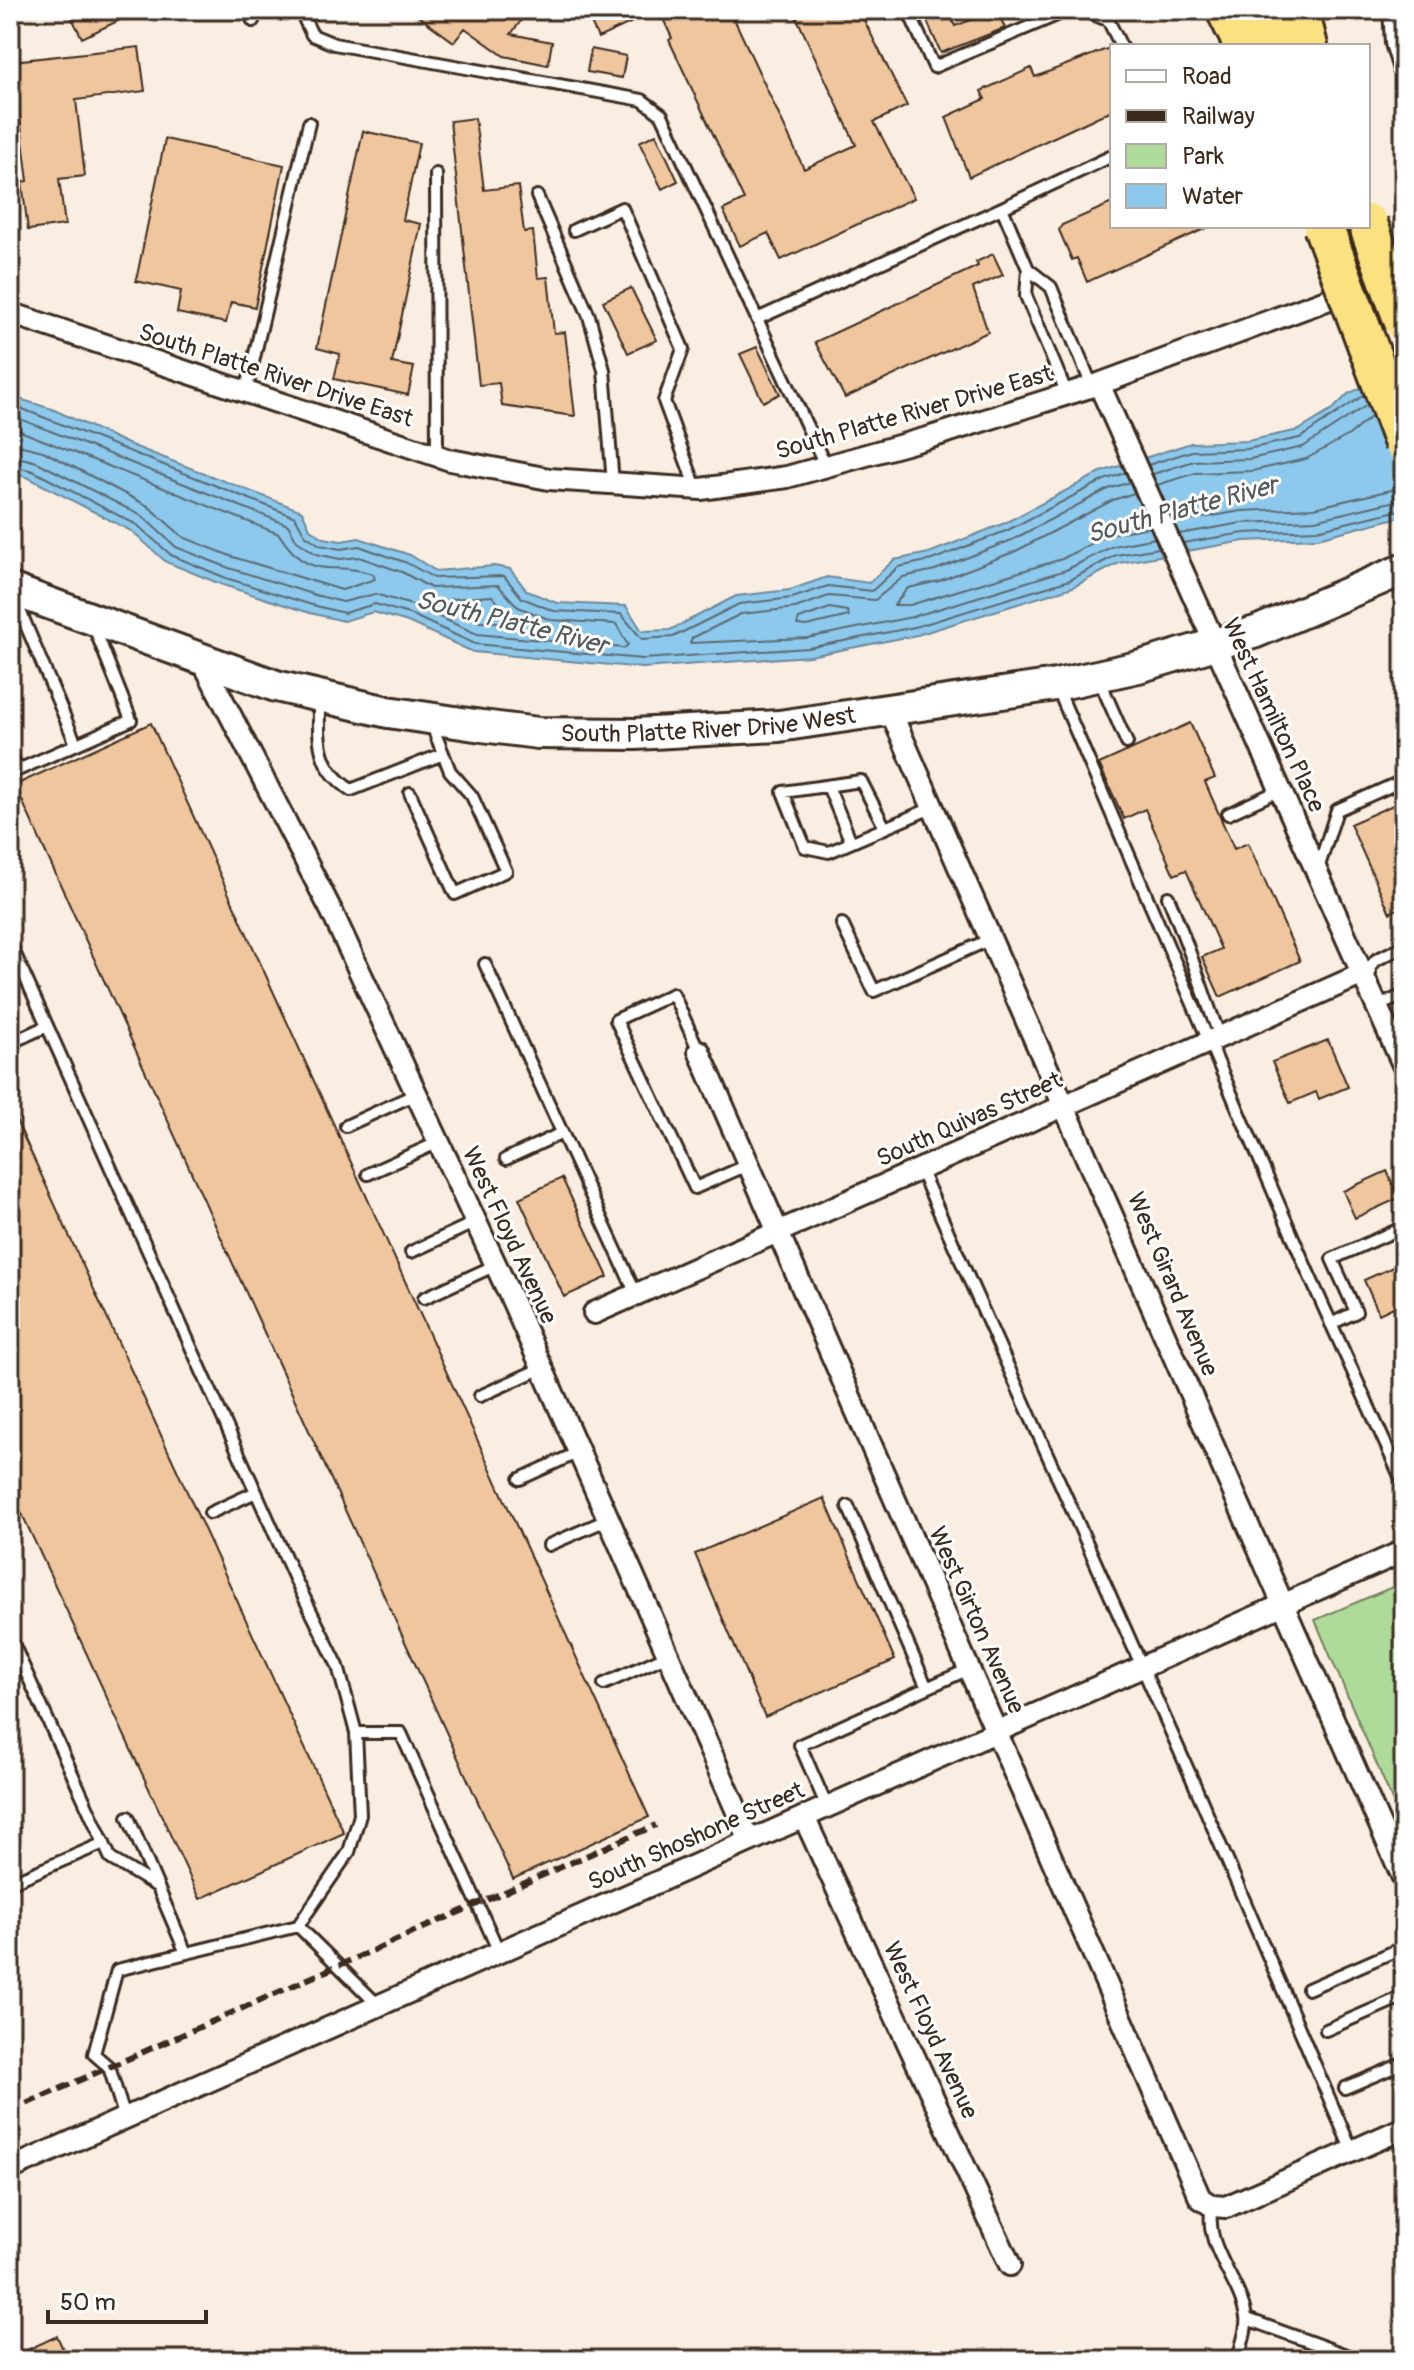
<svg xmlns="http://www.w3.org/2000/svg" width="1414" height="2370" font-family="Pangolin,sans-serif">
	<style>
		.green { fill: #aedb9a; stroke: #74825c; stroke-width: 2 }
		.water { fill: #8dc9ed; stroke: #6c899a; stroke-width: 2 }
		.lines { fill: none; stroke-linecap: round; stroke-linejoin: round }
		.shore { stroke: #5c6a71; stroke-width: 2 }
		.building { fill: #efc69e; stroke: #3b2a1e; stroke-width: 2 }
		.lane-casing { stroke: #3b2a1e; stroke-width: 16 }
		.street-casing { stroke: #3b2a1e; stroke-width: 26 }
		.secondary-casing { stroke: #3b2a1e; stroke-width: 36 }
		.highway-casing { stroke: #3b2a1e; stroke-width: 44 }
		.lane { stroke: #fff; stroke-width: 10 }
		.street { stroke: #fff; stroke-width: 20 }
		.secondary { stroke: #fff; stroke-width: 30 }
		.highway { stroke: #fbe180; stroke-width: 38 }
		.rail { stroke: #3b2a1e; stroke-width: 6; stroke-dasharray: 12 6; stroke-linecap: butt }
		.highway-bridge-casing { stroke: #3b2a1e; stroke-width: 44; stroke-linecap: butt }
		.highway-bridge { stroke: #fbe180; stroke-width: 38 }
		.labels { text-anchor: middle; stroke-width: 6; stroke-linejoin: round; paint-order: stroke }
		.street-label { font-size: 24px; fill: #3b2a1e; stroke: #fff }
		.water-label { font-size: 26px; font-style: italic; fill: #545a5c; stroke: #fff }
	</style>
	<rect width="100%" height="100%" fill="#faeee2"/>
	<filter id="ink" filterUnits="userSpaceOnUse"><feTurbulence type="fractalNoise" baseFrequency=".0125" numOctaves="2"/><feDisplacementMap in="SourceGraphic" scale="16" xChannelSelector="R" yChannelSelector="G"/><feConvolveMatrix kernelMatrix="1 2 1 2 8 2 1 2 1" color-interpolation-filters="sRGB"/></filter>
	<g filter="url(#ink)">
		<path class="green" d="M1404 1582V1828L1315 1620Z"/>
		<path class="water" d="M1404 367V516L1318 538 1244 541 1119 563 1073 587 917 635 810 656 643 668 473 652 408 622 373 612 344 621 310 613 223 585 166 562 133 532 29 478 10 472V396L52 409 128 444 302 511 310 529 324 538 341 541 359 538 410 555 436 571 494 566 510 569 527 591 557 603 626 606 642 631 670 630 736 596 790 590 827 577 869 583 894 560 929 553 1005 523 1101 472 1191 443 1247 441 1299 430 1332 410 1348 394Z"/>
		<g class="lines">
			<path class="shore" d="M10 404 295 517 305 535 320 545 341 549 359 546 407 563 434 578 504 576 522 598 554 611 621 614 642 639 673 637 739 604 792 598 828 586 872 591 898 567 932 560 1008 530 1104 480 1125 473
				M10 415 288 525 297 541 316 554 340 559 359 557 402 572 431 588 498 585 518 607 551 620 616 624 628 645 624 648 477 634 415 606 375 594 343 602 315 595 229 568 176 547 142 516 37 462 10 455
				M10 427 279 534C311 585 331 559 373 574L375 579 342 590 233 557 183 537 148 506 43 451 10 443
				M10 465 33 471 137 525 171 555 226 578 312 605 344 613 375 604 412 615 475 644 643 659 808 648 915 627 1070 580 1116 555 1159 548
				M1148 465 1192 451 1247 449 1300 438 1364 395
				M1153 474 1194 461 1250 459 1303 447 1367 405
				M1130 482 1108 489 1012 540 935 570 903 577 875 600 829 596 795 608 741 614 692 638 690 643 807 638 912 617 1066 570 1113 546 1155 538
				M1157 485 1196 473 1252 471 1306 459 1349 435 1372 416
				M1134 493 1113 500 1016 551 939 581 908 588 894 605H910L1062 559 1109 534 1150 527
				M1174 523 1241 511 1314 508 1404 487
				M1179 534 1242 523 1315 520 1404 499
				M1183 543 1244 533 1317 530 1404 509
				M492 596 510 616 508 622H480L448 604 451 599Z
				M830 608 847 611 849 616 806 626 797 625 799 619Z"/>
		</g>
		<path class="building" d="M68 10H141L82 38Z
			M410 10H529L511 34 552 42 548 65 504 56 465 28 454 42Z
			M585 10H658L598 38Z
			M659 10H730L804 169 856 145 793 10H859L907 106 874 122 914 198 781 260 768 233 740 246 723 210 744 200 669 40 672 38Z
			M922 10H948L955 26 997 10 1005 28 941 53Z
			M139 47 145 91 76 100 85 176 59 179 65 225 28 230 22 182 28 181 13 61Z
			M1112 47V110L969 177 946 117 985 99 981 91 1031 68 1035 77Z
			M591 49 626 56 622 78 587 72Z
			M475 118 484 190 518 186 524 232 533 231 538 278 548 277 554 333 565 332 575 416 502 406 499 383 479 385 450 121Z
			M363 131 419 143 403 220 421 224 392 363 414 367 408 395 334 379 340 354 317 348Z
			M656 134 678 181 662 189 639 142Z
			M165 139 284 165 255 307 231 302 226 323 177 313 181 291 136 281Z
			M1112 203V226H1211L1087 282 1077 258 1072 260 1059 230 1062 225Z
			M993 254 1003 275 973 288 988 332 845 398 815 342 978 266 976 262Z
			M631 288 657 340 628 353 603 301Z
			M757 347 780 394 763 402 740 354Z
			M151 723 649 1817 513 1879 15 785Z
			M1190 723 1215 778 1205 782 1234 849 1248 843 1300 961 1220 997 1202 957 1221 949 1186 870 1174 875 1145 809 1124 819 1099 764Z
			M1404 800V906L1390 913 1350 824Z
			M1328 1040 1348 1087 1319 1099 1316 1092 1290 1103 1272 1062Z
			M10 1107 344 1833 200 1899 10 1488Z
			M1387 1171 1399 1198 1355 1218 1343 1191Z
			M562 1178 608 1277 564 1297 519 1198Z
			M1404 1262V1302L1379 1314 1364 1280Z
			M824 1498 895 1660 765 1717 695 1554Z
			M57 2336 68 2360H10V2358Z"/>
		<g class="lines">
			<defs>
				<path id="lane" d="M248 10 253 21
					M300 10 312 35 334 44 642 100 662 115 826 467
					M908 10 934 67 1069 10
					M1081 10 1108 20 1121 46
					M436 174 437 456
					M537 196 589 316 604 370 613 484
					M1002 208 1112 156
					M574 230 622 208 683 349 664 401 696 488
					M757 319 1002 208 1028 269
					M246 392 309 123
					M1067 394 1026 296 1028 269 1051 287 1092 386
					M15 599 76 744
					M1098 677 1127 743
					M1057 687 1307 1270 1404 1485
					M319 700C319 739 315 766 351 790L443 754
					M10 753 18 770 131 720 94 627
					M828 786 851 842
					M410 793 455 894 506 871 472 796 450 771 431 723
					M1228 814 1280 790
					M885 828 861 781 783 792 805 847 829 852 934 807
					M1318 869 1337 810 1404 780
					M1168 897C1188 943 1202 990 1220 1037
					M842 924 874 991 991 939
					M10 943 295 1579 338 1666 356 1733
					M485 964 636 1294
					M1365 973 1376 960 1404 946
					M1378 1006 1404 995
					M10 1043 47 1026
					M699 1051 673 994 616 1020 695 1188 750 1164
					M346 1126 416 1094
					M506 1159 562 1133
					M920 1169 1193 1781 1351 2149
					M368 1174 439 1142
					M411 1252 476 1222
					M424 1298 496 1265
					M1331 1324 1356 1312 1332 1259 1404 1227
					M480 1396 542 1368
					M520 1479 579 1452
					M848 1506 927 1688
					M210 1513 256 1492
					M549 1545 609 1519
					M10 1637 111 1859 158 1887
					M604 1684 668 1655
					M827 1807 800 1745 969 1669
					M128 1817 186 1953
					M10 1883 104 1843
					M298 1926 349 1852 360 1815 356 1733H401L499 1952
					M1308 1989 1404 1947
					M1326 2030 1404 1996
					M1345 2088 1404 2063
					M125 2118 109 2067 94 2054 117 1970 298 1926 379 2006
					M1212 2206C1203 2247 1239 2278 1246 2317 1248 2329 1240 2348 1238 2360
					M1247 2319 1360 2360"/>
				<path id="street" d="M1394 10 1396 43 1404 69
					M10 313 450 460 549 479 701 489 787 477 931 437 1099 384 1394 275
					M1099 384 1404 1067
					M202 660 332 912 513 1302 750 1841
					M890 710 1404 1880
					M699 1051 1200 2198 1212 2206 1226 2207 1404 2128
					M594 1313 1365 973
					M804 1817 1010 2265
					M10 2169 1404 1551"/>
				<g id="secondary">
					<path id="s1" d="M10 589 276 686 388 712 482 726 538 733 635 734 779 726 1056 685 1138 667 1256 632 1404 569"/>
				</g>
				<path id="highway" d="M1226 10 1244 46
					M1266 10 1274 46
					M1299 10 1308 46"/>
			</defs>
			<use href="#lane" class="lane-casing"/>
			<use href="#street" class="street-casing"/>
			<use href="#secondary" class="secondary-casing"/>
			<use href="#highway" class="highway-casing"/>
			<use href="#lane" class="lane"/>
			<use href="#street" class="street"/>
			<use href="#secondary" class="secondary"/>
			<use href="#highway" class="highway"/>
			<path class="rail" d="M10 2111 656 1825"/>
			<defs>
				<path id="highway-bridge" d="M1368 224 1404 322
					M1323 226 1404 443"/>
			</defs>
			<use href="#highway-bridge" class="highway-bridge-casing"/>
			<use href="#highway-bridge" class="highway-bridge"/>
		</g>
	</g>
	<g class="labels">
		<g class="street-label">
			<text transform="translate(276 375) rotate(18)" y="8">South Platte River Drive East</text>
			<text transform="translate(914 412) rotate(-16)" y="8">South Platte River Drive East</text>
			<text transform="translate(1274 715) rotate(65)" y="8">West Hamilton Place</text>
			<text dy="8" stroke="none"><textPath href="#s1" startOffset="720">South Platte River Drive West</textPath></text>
			<text transform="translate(969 1119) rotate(-24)" y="8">South Quivas Street</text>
			<text transform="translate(510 1235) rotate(65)" y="8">West Floyd Avenue</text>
			<text transform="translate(1173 1284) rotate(67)" y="8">West Girard Avenue</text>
			<text transform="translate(977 1620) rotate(66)" y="8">West Girton Avenue</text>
			<text transform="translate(696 1836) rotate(-24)" y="8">South Shoshone Street</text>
			<text transform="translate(931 2030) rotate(65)" y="8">West Floyd Avenue</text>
		</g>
		<g class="water-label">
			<text transform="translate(1182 509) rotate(-15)" y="9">South Platte River</text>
			<text transform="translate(512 622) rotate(14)" y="9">South Platte River</text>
		</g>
	</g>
	<rect width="1414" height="2370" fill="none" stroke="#fff" stroke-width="40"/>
	<rect x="20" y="20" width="1374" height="2330" fill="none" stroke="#3b2a1e" stroke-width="3" filter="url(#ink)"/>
	<rect x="1110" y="44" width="260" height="184" fill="#ffffff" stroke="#b1aaa5" stroke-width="2"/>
	<rect x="1126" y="70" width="40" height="12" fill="#ffffff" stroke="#b1aaa5" stroke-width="2"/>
	<text x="1182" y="84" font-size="24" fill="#3b2a1e">Road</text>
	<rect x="1126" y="110" width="40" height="12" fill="#3b2a1e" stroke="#b1aaa5" stroke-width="2"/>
	<text x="1182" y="124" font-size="24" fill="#3b2a1e">Railway</text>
	<rect x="1126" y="144" width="40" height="24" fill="#aedb9a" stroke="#b1aaa5" stroke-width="2"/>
	<text x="1182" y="164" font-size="24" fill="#3b2a1e">Park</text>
	<rect x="1126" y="184" width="40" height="24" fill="#8dc9ed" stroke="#b1aaa5" stroke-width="2"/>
	<text x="1182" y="204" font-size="24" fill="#3b2a1e">Water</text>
	<path d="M48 2310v12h158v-12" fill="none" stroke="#3b2a1e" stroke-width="4"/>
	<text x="60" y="2310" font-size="24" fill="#3b2a1e" stroke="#ffffff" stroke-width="6" paint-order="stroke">50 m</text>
</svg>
